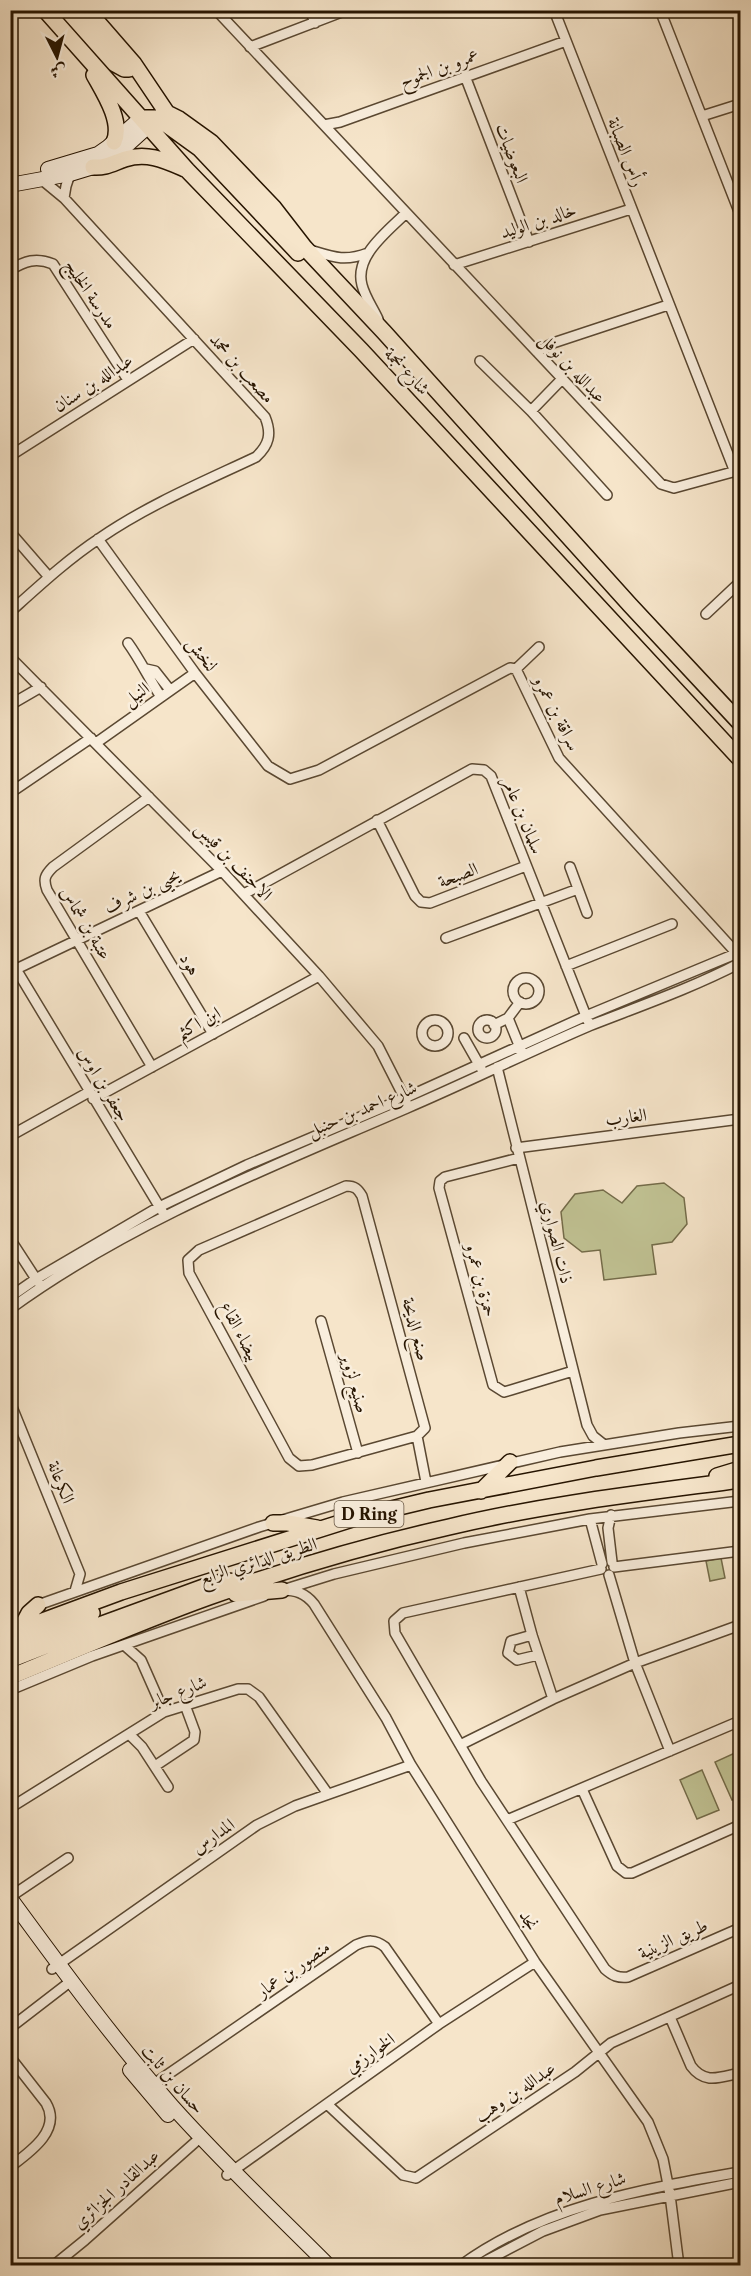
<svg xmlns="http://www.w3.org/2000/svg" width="751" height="2276" font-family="'Libre Caslon Text',Amiri,serif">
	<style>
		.green { fill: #c1c394; stroke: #746c4a; stroke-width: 1.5 }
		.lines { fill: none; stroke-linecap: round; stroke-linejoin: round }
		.street-casing { stroke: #5a4832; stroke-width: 12 }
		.secondary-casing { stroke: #261400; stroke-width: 16 }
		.primary-casing { stroke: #261400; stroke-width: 18 }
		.street { stroke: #f9eedd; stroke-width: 9 }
		.secondary { stroke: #f9eedd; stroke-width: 14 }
		.primary { stroke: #f6e5ca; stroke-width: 15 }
		.labels { text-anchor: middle; stroke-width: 5; stroke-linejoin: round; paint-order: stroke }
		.shield { fill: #f9eedd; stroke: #655542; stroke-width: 1.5 }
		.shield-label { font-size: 16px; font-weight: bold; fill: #261400 }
		.street-label { font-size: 18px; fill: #261400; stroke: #f9eedd }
	</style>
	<rect width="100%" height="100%" fill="#f6e5ca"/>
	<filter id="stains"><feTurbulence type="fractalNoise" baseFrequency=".00333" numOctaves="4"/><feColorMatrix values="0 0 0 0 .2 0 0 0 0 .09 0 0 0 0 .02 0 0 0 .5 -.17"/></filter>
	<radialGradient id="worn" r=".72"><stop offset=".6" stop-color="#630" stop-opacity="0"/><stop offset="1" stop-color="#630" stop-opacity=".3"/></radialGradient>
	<path class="green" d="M664 1183 684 1198 687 1224 672 1242 652 1245 656 1274 604 1280 600 1250 582 1252 564 1238 561 1212 575 1194 603 1190 622 1203 637 1186Z
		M721 1558 725 1578 710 1581 706 1561Z
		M737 1752 740 1760V1797L732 1800 715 1762Z
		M702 1770 719 1810 697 1819 680 1780Z"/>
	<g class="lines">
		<defs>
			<path id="street" d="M216 10 661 484 674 488 740 470
				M310 10 315 23
				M554 10 735 472
				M660 10 740 214
				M250 47 347 10
				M465 76 529 242
				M702 116 740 104
				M324 125 340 122 566 41
				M64 198 66 186 70 174
				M310 250C333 257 344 262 368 253
				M454 265 631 209
				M10 270C25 261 36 257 53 264L128 380
				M378 319C373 308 365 297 362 285 354 256 388 231 406 213
				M537 352 553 343 668 305
				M480 361 531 411 607 495
				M531 411 562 379
				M10 456 194 339
				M10 532 49 577
				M98 539 195 673 268 766 290 779 319 770 510 668 516 669 559 758 740 957
				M10 612C39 586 68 559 100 538 148 505 203 482 256 457 269 445 272 434 265 417L64 198 41 179
				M706 614 740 582
				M128 643C141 661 149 679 161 697
				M10 657 222 871 319 976 378 1046 406 1101
				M146 669 155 671 170 690
				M516 669 539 647
				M10 705 41 687
				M96 743 195 673
				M10 793 91 738
				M149 797 53 867C45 875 43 879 47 890L152 1067
				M377 820 415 896 421 902 430 903 526 866
				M570 867 587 913
				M244 894 472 769 484 770 491 776 588 1021
				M139 911 213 1034
				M446 938 578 889
				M566 966 672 924
				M16 969 162 1211
				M10 972 222 871
				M513 991a13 13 0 1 1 26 0a13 13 0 1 1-26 0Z
				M508 1018 521 1050
				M422 1033a13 13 0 1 1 26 0a13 13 0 1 1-26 0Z
				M478 1029a9 9 0 1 1 18 0a9 9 0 1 1-18 0Z
				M494 1025 508 1018 520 1002
				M464 1038 481 1068
				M497 1067 587 1425 593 1436 603 1444
				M93 1099 319 976
				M10 1136 89 1092
				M516 1148 740 1119
				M519 1158 445 1177 440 1181 439 1188 493 1385 504 1392 511 1390 573 1371
				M346 1186C355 1186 358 1189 362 1196L425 1428 417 1436 312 1465 299 1466 289 1458 189 1273 188 1260 199 1250Z
				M10 1239 38 1282
				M10 1297 36 1279 159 1207 247 1165 405 1098 586 1016 740 952
				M10 1309C131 1221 271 1167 407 1108 468 1082 528 1052 589 1026 640 1006 692 988 740 963
				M321 1321 358 1453
				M10 1402 80 1574 75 1591
				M417 1436 426 1482
				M611 1515 608 1528 612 1562
				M590 1519 602 1564
				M614 1567 740 1551
				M601 1569 403 1613 394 1621 395 1633 481 1781 605 1969C613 1976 618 1978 628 1977L740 1928
				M609 1575 635 1663 670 1751
				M519 1587 532 1635 553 1699
				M289 1588 334 1574 464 1543 590 1519 740 1501
				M282 1590C296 1590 305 1593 314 1604L386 1718 411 1765 535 1962 648 2122 663 2159 670 2195 679 2266
				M38 1605 259 1527 343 1502 560 1452 679 1433 740 1426
				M532 1635 511 1641 508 1653 517 1660 538 1655
				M124 1645 141 1660 164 1712
				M10 1690 92 1656 264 1596
				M129 1734 142 1747 168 1787
				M460 1745 553 1699 635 1663 740 1625
				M155 1766 194 1740 195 1732 185 1705
				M582 1789 617 1866 626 1873H632L740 1825
				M10 1808 164 1712 238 1689H248L259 1697 328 1794
				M507 1820 740 1721
				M10 1897 68 1858
				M52 1969 257 1825 295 1806 411 1765
				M670 2017 691 2066C705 2085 720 2077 740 2073
				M10 2028 71 1981
				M10 2057 46 2103C62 2130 30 2152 10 2167
				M151 2086 356 1945C368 1940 375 1939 385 1947L439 2024
				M327 2104 403 2175 416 2178 575 2072 611 2043 740 1985
				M227 2175 439 2024 535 1962
				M53 2266 85 2240 201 2137
				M460 2266C542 2206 643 2189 740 2172
				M476 2266 543 2231 600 2210 740 2182
				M729 2266 740 2263"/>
			<path id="secondary" d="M48 169 98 154 108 147 141 118
				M10 185 70 174 93 167 114 157 155 120
				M10 1898C62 1969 114 2040 172 2106 222 2162 276 2213 329 2266
				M130 2070 168 2115"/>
			<path id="primary" d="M45 10 187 170 361 350 740 759
				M67 10 115 64 124 69H129L134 64
				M87 10 134 64 167 113 179 119 211 142 274 208 305 248 384 332 630 605 740 723
				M94 75C104 93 123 122 114 142
				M141 118H157L200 149 298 253
				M93 167C106 168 113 163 125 159 147 152 164 160 185 169
				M717 1476 740 1469
				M481 1491 510 1462
				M273 1523H288L317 1528
				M236 1594 282 1590
				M20 1630 29 1613 38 1605
				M10 1633 121 1592 362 1516 429 1500 596 1468 740 1444
				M10 1647 92 1613
				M10 1660 94 1627 209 1585 226 1581 240 1582
				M10 1677C76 1650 142 1621 209 1597 287 1569 368 1545 449 1527 545 1504 643 1493 740 1480"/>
		</defs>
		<use href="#street" class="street-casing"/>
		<use href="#secondary" class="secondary-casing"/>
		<use href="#primary" class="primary-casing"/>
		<use href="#street" class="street"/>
		<use href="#secondary" class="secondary"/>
		<use href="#primary" class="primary"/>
	</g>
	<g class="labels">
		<rect class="shield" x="334.5" y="1501" width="69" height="26" rx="4.5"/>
		<g class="shield-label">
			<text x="369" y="1520">D Ring</text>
		</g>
		<g class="street-label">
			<text transform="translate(439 68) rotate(-20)" y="6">عمرو بن الجموح</text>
			<text transform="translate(626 152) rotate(69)" y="6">رأس الصبانة</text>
			<text transform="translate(512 153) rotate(69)" y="6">البعوضيات</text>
			<text transform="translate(538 221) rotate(-18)" y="6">خالد بن الوليد</text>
			<text transform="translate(91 294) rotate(56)" y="6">مدرسة الخليج</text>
			<text transform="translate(242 368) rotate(48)" y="6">مصعب بن محمد</text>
			<text transform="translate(573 368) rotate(47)" y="6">عبدالله بن نوفل</text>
			<text transform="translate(407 371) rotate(47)" y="6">شارع نجمة</text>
			<text transform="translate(93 383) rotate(-33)" y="6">عبدالله بن سنان</text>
			<text transform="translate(202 654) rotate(53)" y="6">لنخش</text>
			<text transform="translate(136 694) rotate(-35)" y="6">النيل</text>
			<text transform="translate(557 713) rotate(63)" y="6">سراقة بن عمرو</text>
			<text transform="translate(523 815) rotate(68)" y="6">سلمان بن عامر</text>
			<text transform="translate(234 861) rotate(46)" y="6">الاحنف بن قيس</text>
			<text transform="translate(458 875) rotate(-21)" y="6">الصبحة</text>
			<text transform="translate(142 891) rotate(-26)" y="6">يحيى بن شرف</text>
			<text transform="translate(86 923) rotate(59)" y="6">عتبة بن شماس</text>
			<text transform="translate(190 964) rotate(59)" y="6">هود</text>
			<text transform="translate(198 1023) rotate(-29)" y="6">ابن اكثم</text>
			<text transform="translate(104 1084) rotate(59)" y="6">جعفر بن اوس</text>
			<text transform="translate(362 1109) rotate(-23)" y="6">شارع احمد بن حنبل</text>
			<text transform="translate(626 1117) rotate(-7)" y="6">الغارب</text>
			<text transform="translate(557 1242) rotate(76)" y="6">ذات الصواري</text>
			<text transform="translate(481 1280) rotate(75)" y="6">حمزة بن عمرو</text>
			<text transform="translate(416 1329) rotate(75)" y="6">صنع الديحة</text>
			<text transform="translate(240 1331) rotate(62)" y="6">بيضاء القاع</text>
			<text transform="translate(355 1383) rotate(74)" y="6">صنيع لزوير</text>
			<text transform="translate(61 1482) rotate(68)" y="6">الكرعانة</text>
			<text transform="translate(258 1561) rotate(-17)" y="6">الطريق الدائري الرابع</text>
			<text transform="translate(178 1692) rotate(-22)" y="6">شارع جابر</text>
			<text transform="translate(213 1836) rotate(-35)" y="6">المدارس</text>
			<text transform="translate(529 1920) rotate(58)" y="6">نجد</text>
			<text transform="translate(673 1939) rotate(-24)" y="6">طريق الزينية</text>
			<text transform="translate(293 1969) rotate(-35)" y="6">منصور بن عمار</text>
			<text transform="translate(370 2053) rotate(-35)" y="6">الخوارزمي</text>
			<text transform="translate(173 2079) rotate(49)" y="6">حسان بن ثابت</text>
			<text transform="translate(515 2092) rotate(-34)" y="6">عبدالله بن وهب</text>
			<text transform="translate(590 2188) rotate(-17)" y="6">شارع السلام</text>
			<text transform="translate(116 2189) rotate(-42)" y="6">عبدالقادر الجزائري</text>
		</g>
	</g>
	<rect width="751" height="2276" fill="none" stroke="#f6e5ca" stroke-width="36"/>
	<rect x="12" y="12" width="727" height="2252" fill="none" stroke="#261400" stroke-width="3"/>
	<rect x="18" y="18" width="715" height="2240" fill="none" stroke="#261400" stroke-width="1.5"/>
	<g transform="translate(57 57) rotate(174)" stroke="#f9eedd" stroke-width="4.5" paint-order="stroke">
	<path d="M0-4.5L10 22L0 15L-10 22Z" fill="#261400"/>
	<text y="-9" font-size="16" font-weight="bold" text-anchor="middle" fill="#261400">ش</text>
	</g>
	<rect width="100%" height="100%" filter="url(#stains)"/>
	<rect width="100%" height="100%" fill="url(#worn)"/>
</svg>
